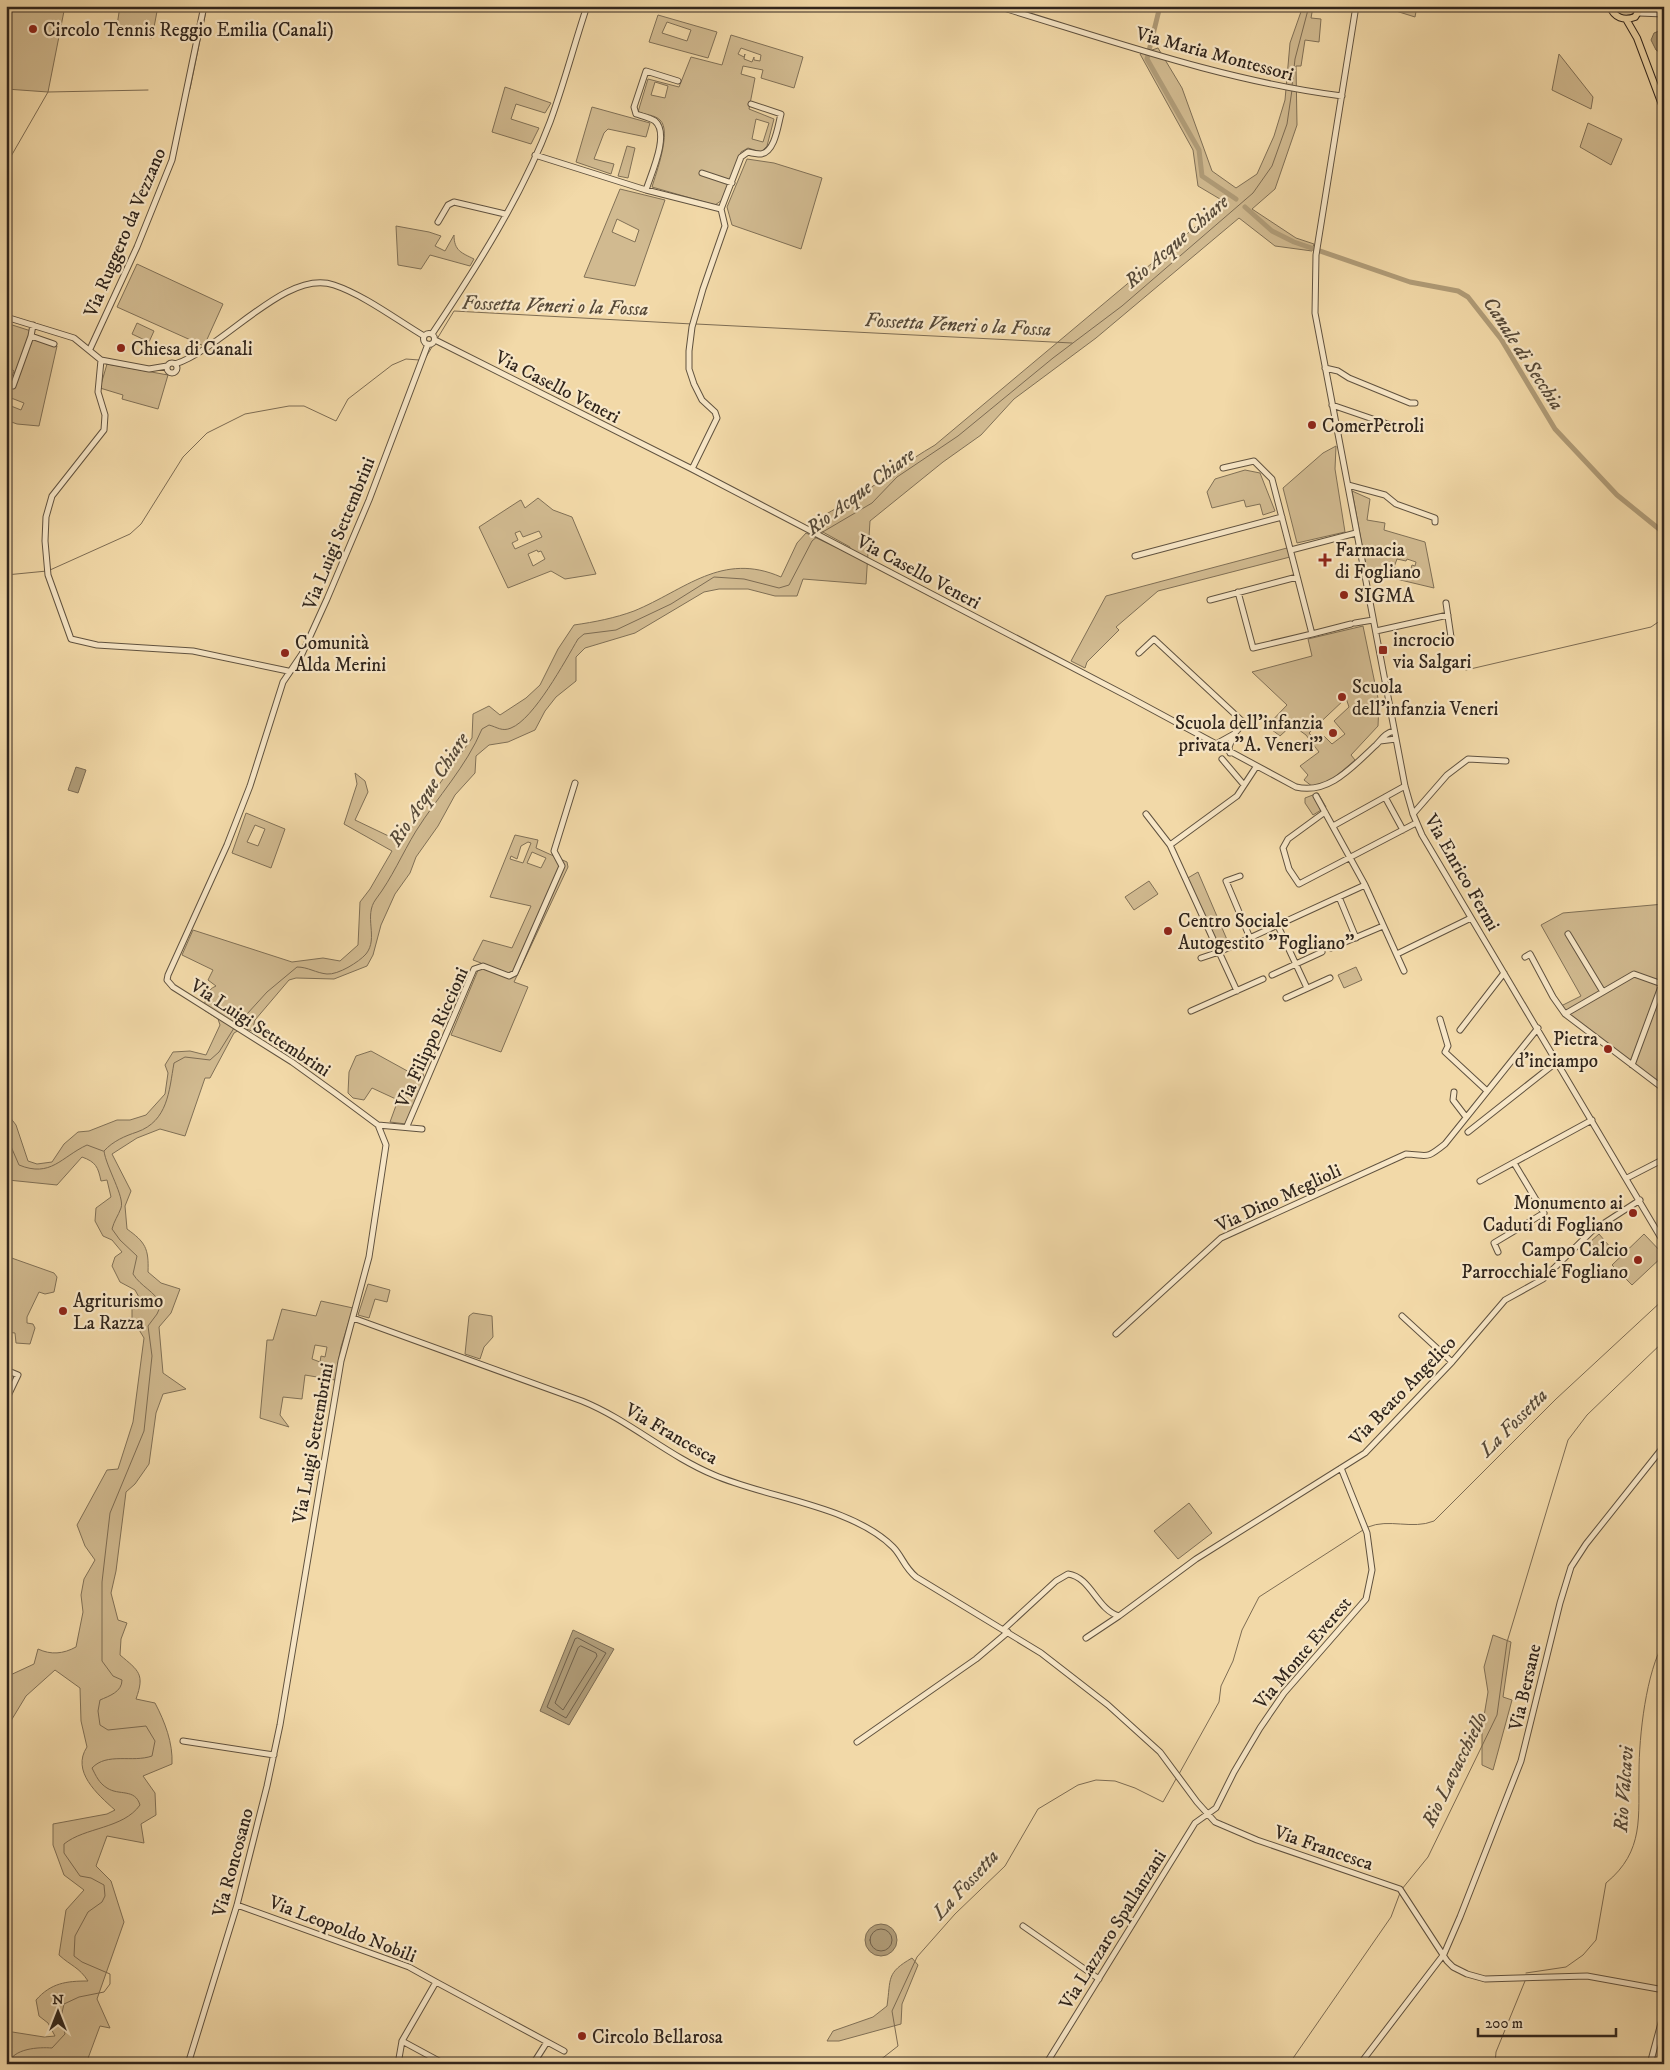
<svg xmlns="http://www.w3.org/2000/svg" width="1670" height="2070" font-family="'IM FELL DW Pica',serif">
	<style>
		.green { fill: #d1ba90; stroke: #807056; fill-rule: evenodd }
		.water { fill: #b09c78; stroke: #7d6c53 }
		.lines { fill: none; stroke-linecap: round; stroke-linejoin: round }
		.shore { stroke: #70604a; stroke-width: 1 }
		.stream { stroke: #7d6c53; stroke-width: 1 }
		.canal { stroke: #b09c78; stroke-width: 5 }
		.minor-casing { stroke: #60523f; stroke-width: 7 }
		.major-casing { stroke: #30251c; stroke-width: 8 }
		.minor { stroke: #f7e6c6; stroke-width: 5 }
		.major { stroke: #f2d9a8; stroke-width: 6 }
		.poi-dot { fill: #8f2418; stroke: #f7e6c6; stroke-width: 2 }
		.labels { text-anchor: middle; stroke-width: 4.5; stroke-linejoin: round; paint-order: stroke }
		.poi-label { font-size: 19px; fill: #30251c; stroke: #f7e6c6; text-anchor: start }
		.street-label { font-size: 19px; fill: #30251c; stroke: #f7e6c6 }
		.water-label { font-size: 20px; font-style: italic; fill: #564938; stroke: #f7e6c6 }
	</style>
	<rect width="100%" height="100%" fill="#f2d9a8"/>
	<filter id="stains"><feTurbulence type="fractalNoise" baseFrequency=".004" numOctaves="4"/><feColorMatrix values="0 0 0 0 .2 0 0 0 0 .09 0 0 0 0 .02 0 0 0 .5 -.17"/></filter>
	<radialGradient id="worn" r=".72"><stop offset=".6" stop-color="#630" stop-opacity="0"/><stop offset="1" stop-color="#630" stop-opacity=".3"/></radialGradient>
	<path class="green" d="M6 6H65L48 92 6 89Z
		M120 6H158L152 38 116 32Z
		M1303 6H1319L1313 7 1311 18 1321 19 1319 42 1305 40 1301 66H1296L1297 125 1275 189 1252 209 1296 238 1314 244 1312 251 1275 246 1239 218 1096 338 1014 399 981 435 943 462 870 521 866 584 803 579 797 596H775L748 589H719L704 592 635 633 585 648 576 657V681L556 697 545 711 535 730 508 742 489 745 476 756 475 773 455 795 438 826 416 857 410 873 395 894 381 925 373 955 367 966 334 979 296 978 289 980 255 1020 252 1031 243 1028 234 1033 210 1078H205L185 1136 160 1129 137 1138 112 1154 131 1191 125 1206 127 1229C145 1242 149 1248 148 1272L161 1283 180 1289 171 1313 159 1327 163 1373 186 1389 163 1394 156 1413 149 1464 135 1484 126 1492 116 1571 111 1593 118 1620 127 1623 121 1639 120 1655C139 1671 145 1674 136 1699L155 1703C165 1722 173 1743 172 1764L143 1776 155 1793 156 1815 141 1824 144 1843 107 1836 96 1866 111 1881 124 1922 97 1999 110 2028 100 2026 87 2061 32 2060 27 2064H6V2031L44 2037 55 2036 48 2023 39 2016 36 2000C51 1983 66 1981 88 1981 79 1967 71 1966 59 1955L66 1910 84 1890 64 1875 53 1845V1824L107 1814 115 1810C97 1794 71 1771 87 1747L81 1721 80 1688 55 1670 26 1696 6 1729V1677L34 1664 38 1649C51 1655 63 1654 76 1647L83 1612 81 1595 84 1579 95 1560 85 1546 77 1525 107 1470 118 1469 133 1422 144 1338 132 1318V1305L140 1299 135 1290 120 1282 112 1266 115 1257 122 1252 112 1240 103 1236 95 1221 96 1208 111 1197 107 1180 101 1181C98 1167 96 1162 82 1157L57 1185 8 1180 6 1112 16 1125 28 1161 37 1164 52 1162 64 1144 78 1132 89 1131 117 1120H130L146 1115 165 1094 168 1073 165 1065 173 1052 190 1051 206 1055 220 1025 218 1019 204 1010C205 999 206 990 216 986L208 980 213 970 182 955 193 930 292 962 323 958 340 961 358 945 360 902 370 889 392 851 344 824 357 784 355 773 365 781 368 792 355 820 399 841 472 738 473 714 489 706 500 715 526 698 540 685 558 649 574 625C595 622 615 618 634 611 685 590 722 551 781 577L797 543 806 533 848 553 850 547 812 526C823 513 839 508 854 499 881 481 906 462 935 445L1225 202 1198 186 1193 150 1140 54 1158 48 1182 88 1212 171 1236 188 1257 174 1274 136 1285 100 1290 43Z
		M1380 6H1417L1415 17Z
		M1613 6H1664V19L1639 6 1631 15 1622 16Z
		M658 15 717 32 708 58 649 42ZM667 22 691 30 687 41 662 33Z
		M731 35 803 57 794 88 761 78 763 70 743 66 741 74 755 78 749 109 774 119 767 146 761 152 748 148 741 152 725 198 715 205 652 187C656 173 672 131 660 120 655 115 644 114 638 112L648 79 679 87 691 57 722 65ZM741 48 761 55 760 61 754 60V57L752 62 744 59 745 54 744 57 738 54ZM655 82 668 86 665 98 651 95ZM756 119 769 123 763 142 752 139Z
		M1559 54 1593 97 1591 109 1552 90Z
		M505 87 551 103 545 113 516 104 511 119 539 128 531 144 492 132Z
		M592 107 650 123 646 137 608 129 604 133 594 159 614 164 611 174 576 162Z
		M1588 123 1622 139 1611 165 1580 147Z
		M627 146 635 148 628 178 618 176Z
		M747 159 774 163 822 178 801 249 732 225 727 207Z
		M620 189 665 200 635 286 584 277ZM617 219 639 230 635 242 612 232Z
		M396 226 429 232 441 236 435 246 445 251 454 235C454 251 462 253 474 259L470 266 430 255 421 269 398 265Z
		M137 264 223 304 204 346 117 307Z
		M6 323 31 331V336L57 346 39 426 17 424 6 420V404L21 410 24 403 6 396V376H12L14 371 6 365Z
		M137 323 154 331 149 342 132 334Z
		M107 364 168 375 158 409 122 399 123 395 100 388Z
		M1336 446 1335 469 1345 532 1297 543 1283 488 1323 453Z
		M1245 470 1260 473 1275 511 1263 515 1260 504 1246 507 1244 500 1212 508 1207 492 1215 479Z
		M1352 491 1370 499 1367 520 1385 523 1384 530 1425 542 1434 588 1367 572ZM1397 559 1406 561 1407 559 1416 562 1415 566 1412 565 1410 572 1394 567Z
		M538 498 553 510 572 517 596 574 565 579 551 571 508 588 479 527 519 501 521 500 525 508ZM520 531 523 537 539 531 542 537 515 549 512 543 518 540 515 533ZM537 550 538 552 541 551 545 559 533 566 528 554Z
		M1287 548 1290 557 1158 591 1116 627 1119 630 1087 662 1085 668 1071 661 1106 596Z
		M1363 626 1379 703 1378 726 1351 755 1355 760 1328 783 1313 787 1304 780 1308 775 1300 766 1319 752 1306 735 1292 725 1280 736 1267 726 1287 705 1252 672 1312 656 1308 639ZM1346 698 1349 707 1334 721 1345 734 1332 744 1324 736 1317 742 1309 733Z
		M1318 793 1326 807 1313 815 1305 803V798Z
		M246 813 285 829 271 868 232 853ZM255 825 265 829 258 846 247 842Z
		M515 835 538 840 536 848 567 862 568 867 514 982 528 987 501 1052 451 1035 481 963 473 960 483 940 512 948 531 906 490 897ZM528 842 531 843 523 863 510 859 511 856 517 859 521 846ZM532 852 546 858 541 868 527 863Z
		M1198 872 1228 942 1217 947 1186 879Z
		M1149 881 1158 894 1134 910 1125 897Z
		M1664 904V1089L1559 1007 1581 996 1541 925 1563 913Z
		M1356 967 1362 980 1344 988 1338 975Z
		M371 1051 411 1073 416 1056 425 1079 406 1124 390 1122 398 1100 372 1088 364 1100 353 1098 348 1093 349 1072 356 1056Z
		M1599 1234 1611 1248 1603 1256 1590 1242Z
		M1644 1234 1664 1255 1632 1285 1612 1265Z
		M6 1256 54 1273 57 1277 54 1292 45 1294 39 1292 27 1317V1323L33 1324 35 1328 30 1344 16 1343 15 1333 6 1332Z
		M368 1284 390 1290 387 1302 375 1299 369 1318 358 1315Z
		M321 1301 353 1308 341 1347 335 1380 305 1375 302 1399 283 1397 280 1415 289 1427 260 1418 267 1340H273L282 1309 316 1316ZM315 1345 327 1347 325 1357 321 1356 320 1362 312 1359Z
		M473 1313 492 1316 493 1337 484 1347 480 1359 465 1354 469 1316Z
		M1189 1503 1212 1533 1178 1559 1154 1531Z
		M1493 1635 1511 1642 1503 1697 1512 1700 1493 1770 1482 1765V1728L1488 1692 1484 1667Z
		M912 1958 918 1965 902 2004 901 2024 839 2041H827L833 2031 873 2017 887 2006C891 1978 886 1973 912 1958Z"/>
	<path class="water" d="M1664 29V55L1656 50 1651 40 1654 33Z
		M76 767 86 770 78 793 68 790Z
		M573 1630 614 1649 569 1725 540 1711Z
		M865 1940a16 16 0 1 1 32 0a16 16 0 1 1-32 0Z"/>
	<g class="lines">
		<path class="shore" d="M578 1638 606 1653 566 1718 547 1707 575 1639Z
			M581 1646 596 1653 597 1656 563 1710 555 1703 578 1648Z
			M870 1940a11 11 0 1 1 22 0a11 11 0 1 1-22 0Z"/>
		<path class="stream" d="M1292 86 1295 59 1309 6
			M190 89 207 6
			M6 165 48 92 148 90
			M696 324 1072 343
			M437 339 454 311 692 324
			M423 362 435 342
			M821 533 872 503 897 477 958 436 1053 358 1122 306 1253 193 1272 166 1287 124 1292 90
			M50 570 130 534 141 524 183 457 207 433 245 414 289 406H304L336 421 348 399 392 365 406 359 419 360
			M6 575 47 571
			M1466 670 1651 627 1664 618
			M237 1025 267 992 297 967C308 967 316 973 327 974 338 975 359 962 366 954 379 938 363 916 376 899 392 878 402 854 416 831 438 796 466 767 482 729L489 725C497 727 502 732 511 728 534 719 565 661 578 639L584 634 616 630 671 604 714 577 744 579 779 588 789 585 812 541 818 536
			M6 1135 19 1165C51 1178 61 1157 87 1145L103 1151
			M104 1151C113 1141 125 1136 137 1132 168 1121 169 1091 174 1063L185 1057 210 1060 219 1052 234 1028
			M1368 1527C1389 1518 1412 1530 1434 1521L1556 1399 1664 1299
			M1179 1774 1219 1702 1221 1686 1233 1661 1242 1630 1259 1597 1363 1530
			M1402 1889 1428 1857 1497 1715 1507 1642 1568 1440 1587 1415 1664 1341
			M1526 1973 1566 1967 1583 1955 1596 1940 1606 1883C1645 1851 1638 1816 1639 1772 1639 1736 1646 1672 1664 1642
			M8 2064C13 2048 39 2047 52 2048L65 2034 61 2017 64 2004 79 1997 104 1992 110 1984V1974L82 1962 74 1956 75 1936 88 1912 102 1902 105 1896 104 1885 91 1878 80 1876 64 1853V1844C85 1827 123 1829 140 1805 135 1788 119 1796 107 1788 99 1783 96 1776 92 1768 107 1752 132 1763 152 1756L155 1741 146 1726 108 1730 100 1725 98 1711 100 1700C109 1696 122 1692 122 1680L113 1676 102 1661V1582L110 1513 144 1431 152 1356 148 1326 157 1314 161 1305C155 1291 141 1287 133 1274L137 1256 120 1240 112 1229C114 1221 118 1216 121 1208 125 1197 106 1167 104 1151
			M875 2064 898 2046 892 2011 917 1957 955 1914 1005 1866 1038 1809 1078 1785 1096 1780 1115 1781 1135 1788 1163 1802 1176 1779
			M1289 2064 1391 1917 1400 1893
			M1495 2064 1496 2052 1525 1981"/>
		<path class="canal" d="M1160 6 1147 59 1199 150 1202 176 1236 199
			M1245 207 1272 231 1294 242 1410 282 1458 291 1468 297 1501 339 1555 429 1617 495 1664 533"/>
		<defs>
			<path id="minor" d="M997 6C1110 40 1224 81 1342 96
				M1356 6 1316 255 1315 313 1405 786 1413 814 1422 835 1664 1243
				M1654 6 1664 12
				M1639 13 1664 14
				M535 155 646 190 721 209 725 226 703 289 692 327 689 351V369L694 384 702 400 715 412 717 418 692 469
				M702 173 732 183
				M646 190C651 174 670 134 655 121 650 118 642 116 636 114L634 107 646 71 678 81
				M721 209 741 157 748 152C752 153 757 154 761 154 775 152 778 125 781 114L751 104
				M438 222 448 205 454 202 505 214
				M6 317 74 338 101 360 149 369 167 366
				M33 325 31 336 54 344
				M423.5 339a5.5 5.5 0 1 1 11 0a5.5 5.5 0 1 1-11 0Z
				M432 334C476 268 522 196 550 122 564 84 574 45 587 6
				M435 340 692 469 1129 697 1296 787C1329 795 1353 766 1376 745 1382 739 1385 733 1394 731
				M90 349 137 247 172 160 204 6
				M101 360 98 392 105 415 104 430 52 496 46 517 45 541 48 575 71 639 97 645 193 651 288 671
				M167 368a5 5 0 1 1 10 0a5 5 0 1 1-10 0Z
				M175 364C223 349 286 268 334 285 364 295 397 320 424 336
				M1325 368 1338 371 1349 378 1410 403H1415
				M6 384 13 386 31 336
				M1332 405 1399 428
				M1223 468 1254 461 1272 479 1312 634 1253 648 1238 592
				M1348 485 1385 495 1396 504 1435 518V522
				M1291 550 1356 533
				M1135 556 1282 517
				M1210 600 1297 577
				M1446 603 1451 637
				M1355 623 1373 620
				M1376 631 1448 615
				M1312 634 1351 624
				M1139 653 1154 639 1241 720 1242 725 1234 734 1216 744
				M1380 741 1396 739
				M1230 753 1229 747 1234 734
				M1222 759 1244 785
				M1316 796 1365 885 1404 971
				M1385 797 1403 830
				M1325 812 1288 839 1283 848 1289 869 1299 884 1416 823
				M1146 814 1170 845
				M1413 814 1447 775 1468 759 1506 761
				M1333 826 1405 786
				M1240 876 1226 881 1250 938
				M1339 897 1356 938
				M1278 926 1307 988
				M1568 934 1603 992
				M1331 948 1383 926
				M1397 954 1471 918
				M1525 957 1530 954 1553 997 1565 1014 1664 1089
				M1201 958 1219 952 1170 845 1237 796 1256 767
				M1272 975 1322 952
				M1237 991 1219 952 1365 885
				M1286 998 1330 978
				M1191 1011 1263 979
				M1565 1014 1634 974 1662 984 1632 1065
				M1440 1019 1448 1046 1445 1052 1486 1090
				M1460 1030 1504 973
				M1454 1092 1453 1100 1466 1117
				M378 1125 422 1129
				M407 1126 474 969 483 966 509 976 515 973 562 866 554 851 575 783
				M1468 1132 1558 1061
				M1627 1178 1664 1159
				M1480 1181 1592 1120
				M1498 1252 1494 1243 1544 1213 1514 1163
				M1402 1316 1452 1362
				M353 1318 582 1401C629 1420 668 1456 714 1475 767 1498 852 1506 893 1547 902 1556 904 1567 916 1577L1041 1653 1108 1705 1160 1752 1197 1802 1215 1822 1257 1840 1400 1889 1447 1961 1453 1967 1467 1974 1485 1979 1587 1976 1664 1990
				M1116 1334 1221 1238 1406 1154C1429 1155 1425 1160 1445 1144L1538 1028
				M6 1370 18 1375 6 1400
				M1004 1629 1056 1581 1068 1574C1091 1577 1097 1610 1119 1616L1196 1559 1365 1453 1452 1362 1505 1300 1543 1279 1592 1231 1640 1200
				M1086 1638 1119 1616
				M183 1741 274 1755
				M857 1742 976 1659 1008 1632
				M237 1905 409 1967 436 1982 402 2041 398 2064
				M1023 1926 1099 1979
				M436 1982 564 2051
				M402 2041 439 2061
				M188 2064 237 1905 267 1786 280 1725 341 1361 369 1257 386 1145 378 1125 335 1093 292 1062 173 987 167 980 168 975 227 845 250 786 283 682 302 654 327 599 369 500 428 344
				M533 2064 547 2042
				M1046 2064 1195 1823 1216 1808 1234 1772 1260 1728 1284 1693 1366 1599 1372 1570 1367 1533 1341 1468
				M1360 2064 1444 1954 1460 1917 1521 1761 1560 1603 1571 1567 1586 1544 1664 1446
				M1650 2064 1664 2012"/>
			<path id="major" d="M1610 6C1614 18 1624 21 1635 17L1642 6
				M1626 19 1637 38 1664 110"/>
		</defs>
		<use href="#minor" class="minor-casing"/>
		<use href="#major" class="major-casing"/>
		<use href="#minor" class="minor"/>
		<use href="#major" class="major"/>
	</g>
	<g class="poi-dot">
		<circle cx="33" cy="29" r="5"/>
		<circle cx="121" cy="348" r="5"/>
		<circle cx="1312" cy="425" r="5"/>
		<path d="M1322.5 552.5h5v5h5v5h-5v5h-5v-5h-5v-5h5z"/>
		<circle cx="1344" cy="595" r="5"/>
		<rect x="1378" y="645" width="10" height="10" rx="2.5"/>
		<circle cx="285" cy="653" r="5"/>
		<circle cx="1342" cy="697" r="5"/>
		<circle cx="1333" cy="733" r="5"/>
		<circle cx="1168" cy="931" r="5"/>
		<circle cx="1608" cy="1049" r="5"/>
		<circle cx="1633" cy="1213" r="5"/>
		<circle cx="1638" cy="1260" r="5"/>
		<circle cx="63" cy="1311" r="5"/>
		<circle cx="582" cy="2036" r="5"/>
	</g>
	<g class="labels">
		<g class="poi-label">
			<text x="43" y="36">Circolo Tennis Reggio Emilia (Canali)</text>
			<text x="131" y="355">Chiesa di Canali</text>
			<text x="1322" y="432">ComerPetroli</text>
			<text x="1335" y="556">Farmacia<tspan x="1335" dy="22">di Fogliano</tspan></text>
			<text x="1354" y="602">SIGMA</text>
			<text x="1393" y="646">incrocio<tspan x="1393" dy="22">via Salgari</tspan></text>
			<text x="295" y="649">Comunità<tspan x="295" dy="22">Alda Merini</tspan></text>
			<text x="1352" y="693">Scuola<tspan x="1352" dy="22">dell'infanzia Veneri</tspan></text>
			<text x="1323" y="729" text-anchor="end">Scuola dell'infanzia<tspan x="1323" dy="22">privata "A. Veneri"</tspan></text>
			<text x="1178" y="927">Centro Sociale<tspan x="1178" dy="22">Autogestito "Fogliano"</tspan></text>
			<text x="1598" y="1045" text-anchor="end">Pietra<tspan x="1598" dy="22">d'inciampo</tspan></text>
			<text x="1623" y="1209" text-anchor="end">Monumento ai<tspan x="1623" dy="22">Caduti di Fogliano</tspan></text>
			<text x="1628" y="1256" text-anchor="end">Campo Calcio<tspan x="1628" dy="22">Parrocchiale Fogliano</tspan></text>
			<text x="73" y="1307">Agriturismo<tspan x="73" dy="22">La Razza</tspan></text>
			<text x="592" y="2043">Circolo Bellarosa</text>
		</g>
		<g class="street-label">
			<text transform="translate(1215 53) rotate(15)" y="7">Via Maria Montessori</text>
			<text transform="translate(124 232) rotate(-67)" y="7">Via Ruggero da Vezzano</text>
			<text transform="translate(558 386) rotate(27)" y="7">Via Casello Veneri</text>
			<text transform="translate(338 533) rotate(-68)" y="7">Via Luigi Settembrini</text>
			<text transform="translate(919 571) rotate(28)" y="7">Via Casello Veneri</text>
			<text transform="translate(1463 872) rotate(60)" y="7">Via Enrico Fermi</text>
			<text transform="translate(261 1027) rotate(33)" y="7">Via Luigi Settembrini</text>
			<text transform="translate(431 1037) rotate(-66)" y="7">Via Filippo Riccioni</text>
			<text transform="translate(1278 1197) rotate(-25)" y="7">Via Dino Meglioli</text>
			<text transform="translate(1402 1390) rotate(-46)" y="7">Via Beato Angelico</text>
			<text transform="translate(672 1433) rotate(30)" y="7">Via Francesca</text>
			<text transform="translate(312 1443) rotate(-80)" y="7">Via Luigi Settembrini</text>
			<text transform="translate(1302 1652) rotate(-50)" y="7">Via Monte Everest</text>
			<text transform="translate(1524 1687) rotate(-77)" y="7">Via Bersane</text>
			<text transform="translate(1324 1847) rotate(19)" y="7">Via Francesca</text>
			<text transform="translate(232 1862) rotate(-75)" y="7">Via Roncosano</text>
			<text transform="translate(343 1928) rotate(21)" y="7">Via Leopoldo Nobili</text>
			<text transform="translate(1112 1929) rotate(-58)" y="7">Via Lazzaro Spallanzani</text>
		</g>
		<g class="water-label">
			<text transform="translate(1176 241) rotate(-41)" y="7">Rio Acque Chiare</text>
			<text transform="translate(555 305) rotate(2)" y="7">Fossetta Veneri o la Fossa</text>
			<text transform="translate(958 324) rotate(3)" y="7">Fossetta Veneri o la Fossa</text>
			<text transform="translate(1524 353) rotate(57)" y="7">Canale di Secchia</text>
			<text transform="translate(860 491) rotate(-37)" y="7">Rio Acque Chiare</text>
			<text transform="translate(428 789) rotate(-57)" y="7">Rio Acque Chiare</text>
			<text transform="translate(1513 1422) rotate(-45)" y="7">La Fossetta</text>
			<text transform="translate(1454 1769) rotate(-64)" y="7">Rio Lavacchiello</text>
			<text transform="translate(1623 1789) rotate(-86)" y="7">Rio Valcavi</text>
			<text transform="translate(965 1884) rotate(-47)" y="7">La Fossetta</text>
		</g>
	</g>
	<rect width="1670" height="2070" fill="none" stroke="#f2d9a8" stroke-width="25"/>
	<rect x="8" y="8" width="1655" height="2055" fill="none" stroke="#30251c" stroke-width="2.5"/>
	<rect x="12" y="12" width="1645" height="2045" fill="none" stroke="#30251c"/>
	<g transform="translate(58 2012)" stroke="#f7e6c6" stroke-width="4" paint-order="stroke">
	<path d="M0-4L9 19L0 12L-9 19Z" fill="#30251c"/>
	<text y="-8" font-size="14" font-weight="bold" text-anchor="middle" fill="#30251c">N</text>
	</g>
	<path d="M1478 2028v8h138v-8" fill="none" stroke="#30251c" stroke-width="2.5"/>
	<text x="1485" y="2028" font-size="15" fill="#30251c" stroke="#f7e6c6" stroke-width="4" paint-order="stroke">200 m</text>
	<rect width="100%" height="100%" filter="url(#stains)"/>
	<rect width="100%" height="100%" fill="url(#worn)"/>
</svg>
